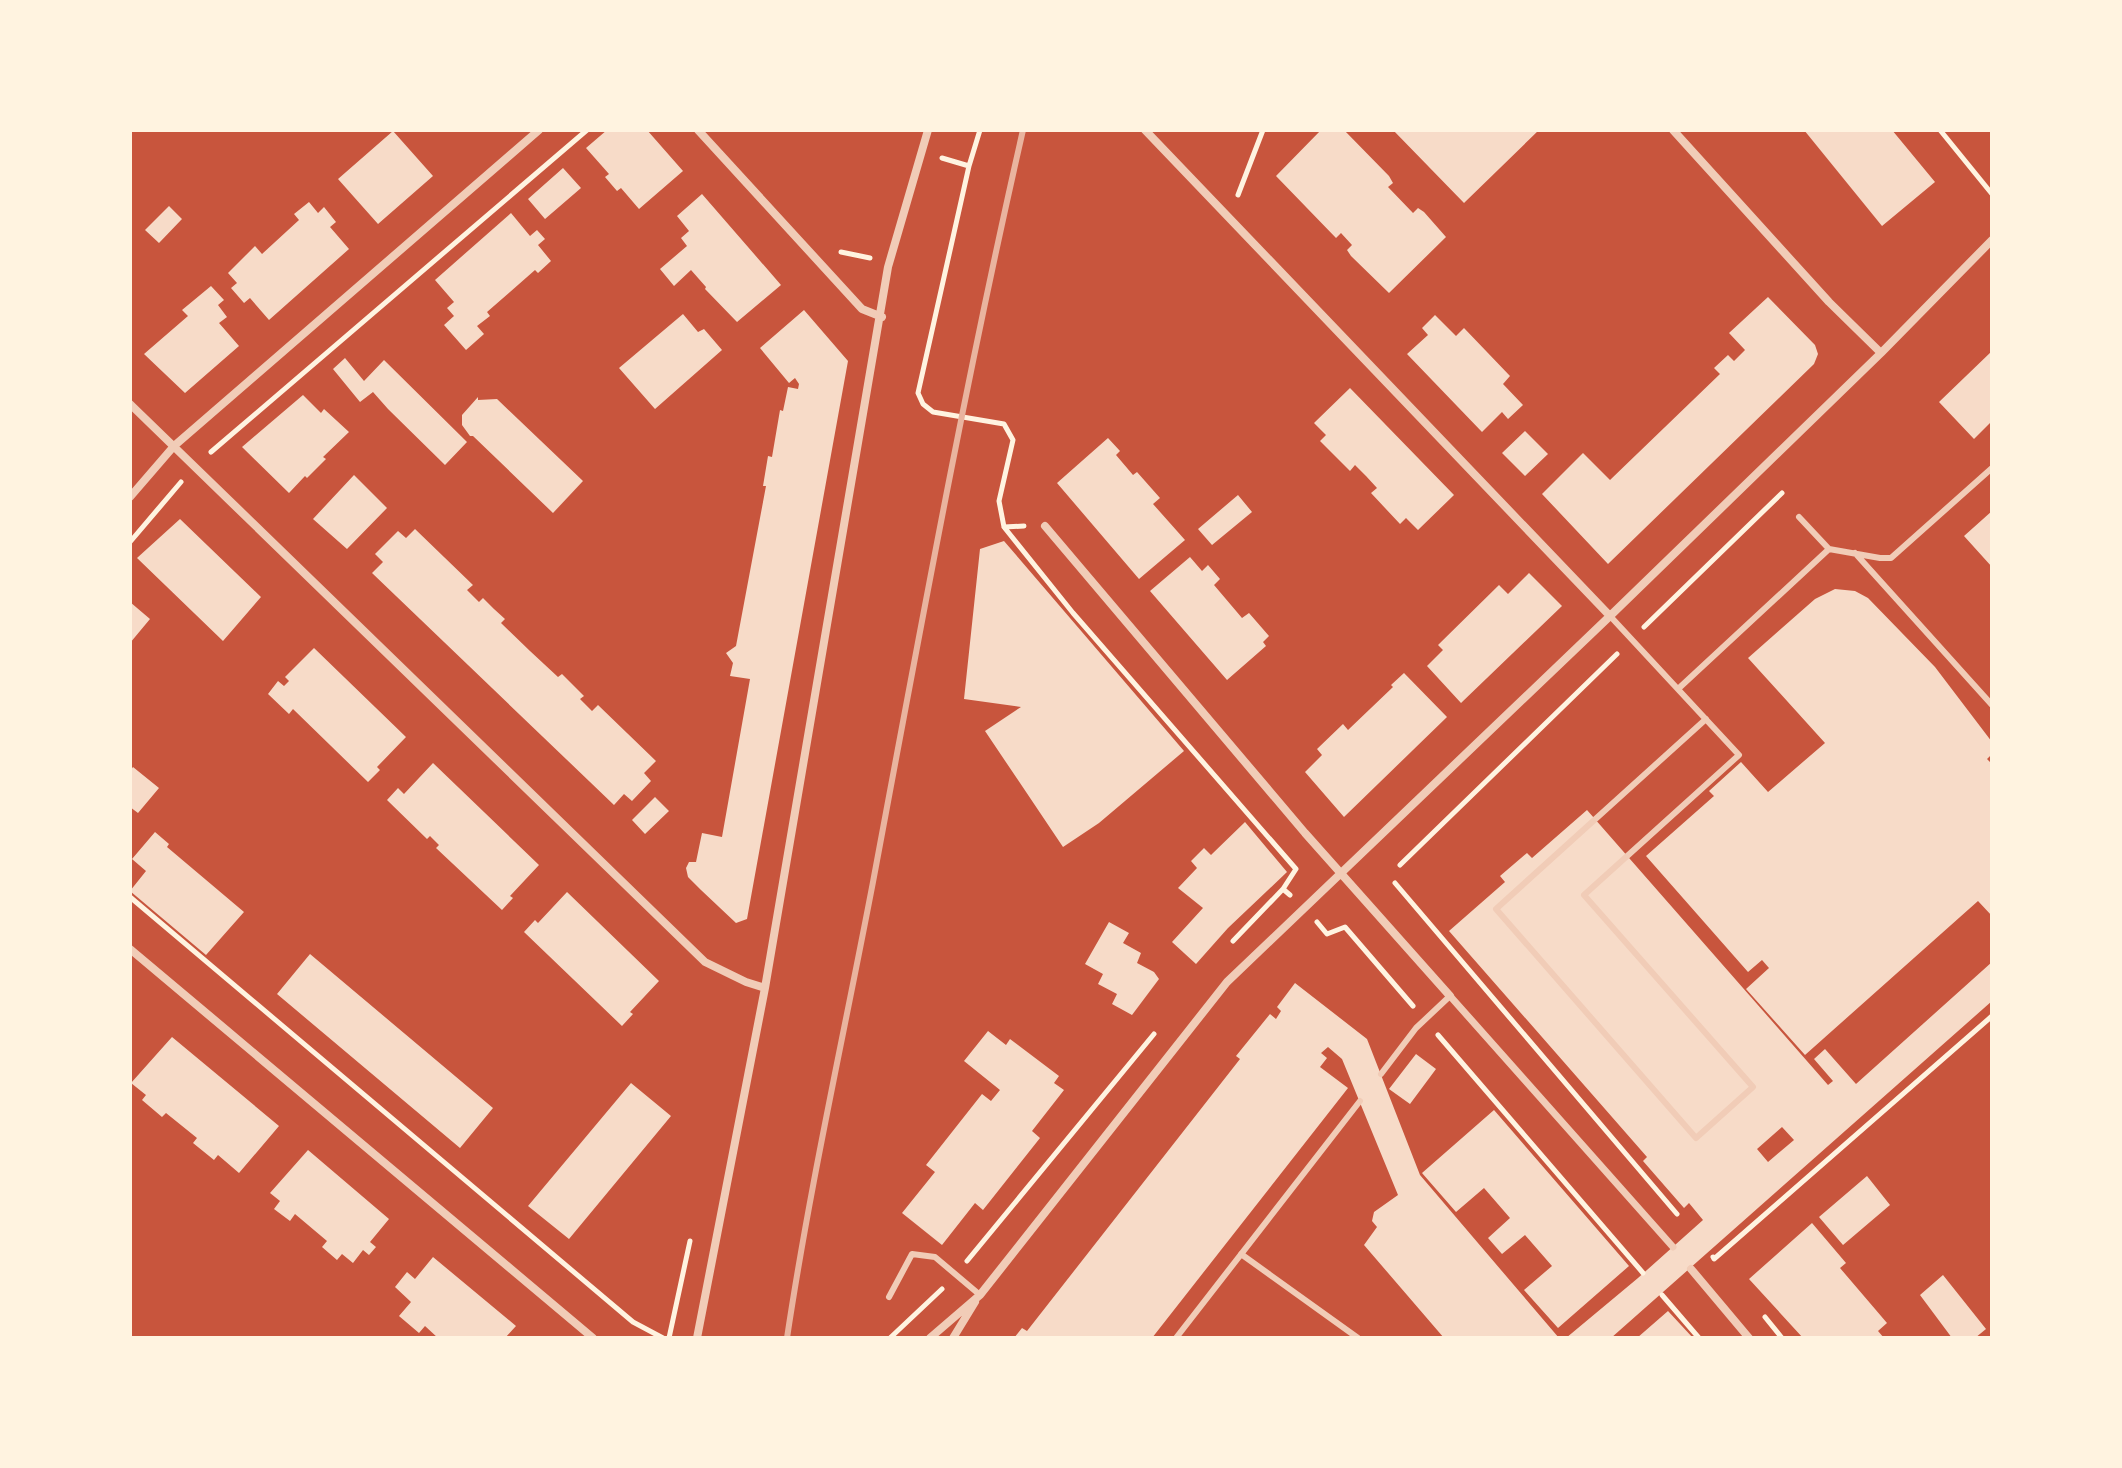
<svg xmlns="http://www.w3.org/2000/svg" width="2122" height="1468" font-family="'Exo 2',sans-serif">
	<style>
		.building { fill: #f7dbc8; fill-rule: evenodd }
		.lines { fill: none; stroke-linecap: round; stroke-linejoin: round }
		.path { stroke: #fff3e0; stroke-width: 5 }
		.service { stroke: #f1ccb7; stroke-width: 6 }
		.pedestrian { stroke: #f1ccb7; stroke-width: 7 }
		.minor { stroke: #f1ccb7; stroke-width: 8 }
		.rail { stroke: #e9b49f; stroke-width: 6 }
	</style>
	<rect width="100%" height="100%" fill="#c8553d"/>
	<path class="building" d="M607 130H647L683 171 639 209 621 188 617 191 605 177 609 174 586 148Z
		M1321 130H1344L1389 176 1393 183 1388 187 1413 213 1418 208 1424 212 1446 237 1389 293 1351 256 1347 250 1352 245 1341 233 1336 238 1276 176Z
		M1393 130H1539L1464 203Z
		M1804 130H1892L1935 182 1882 226Z
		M393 131 433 176 378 224 338 179Z
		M563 168 581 188 545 219 528 199Z
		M702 194 781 285 737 322 705 289 706 287 691 270 674 286 660 269 687 246 681 238 689 231 677 216Z
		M309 202 318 213 324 207 336 222 330 227 349 249 269 320 250 298 244 303 231 288 237 283 228 273 255 246 262 254 299 220 294 214Z
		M169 206 182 219 159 243 145 230Z
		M511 213 530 236 537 230 545 239 538 245 551 261 538 273 535 270 487 312 490 316 477 326 484 334 466 350 444 325 454 316 447 308 454 302 435 280Z
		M211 286 224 300 218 305 227 317 219 323 239 346 185 393 144 354 188 316 182 310Z
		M1768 297 1815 345 1818 354 1814 364 1608 564 1542 494 1583 453 1610 480 1720 374 1714 368 1728 355 1734 361 1745 350 1729 333Z
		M804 310 848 361 747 919 736 923 701 890 688 877 686 868 689 862H696L702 833 722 837 750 679 730 676 733 663 726 653 736 646 766 486H763L768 456 772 457 780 410 783 411 788 387 798 389 799 384 795 378 789 383 760 348Z
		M683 314 698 332 704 329 722 350 655 409 619 368Z
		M1435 315 1456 336 1464 328 1510 376 1503 384 1523 405 1508 419 1502 412 1482 432 1407 354 1428 335 1422 328Z
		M1992 351V421L1974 439 1939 402Z
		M345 358 364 381 384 360 467 442 445 465 388 409 373 392 360 402 333 369Z
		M1350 388 1454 495 1418 530 1406 518 1400 524 1371 493 1377 488 1366 476 1355 465 1350 471 1320 441 1326 435 1314 423Z
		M303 395 321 413 324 409 349 432 323 457 326 459 307 478 305 476 289 493 242 447Z
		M478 397V400L497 399 583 481 553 513 473 436H470L462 425V415Z
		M1525 431 1548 454 1525 476 1502 453Z
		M1108 438 1120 451 1116 455 1133 475 1137 472 1160 498 1153 504 1185 540 1139 579 1057 483Z
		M354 475 387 508 347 549 313 519Z
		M1238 495 1252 512 1212 545 1198 529Z
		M1992 511V567L1964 536Z
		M180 519 261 597 223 641 137 558Z
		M415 529 473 585 467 590 479 602 483 598 494 609 505 619 501 623 530 651 558 677 562 674 584 696 580 699 592 711 598 705 656 761 644 773 651 781 632 801 624 794 614 805 372 573 383 562 375 554 398 531 406 538Z
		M1004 541 1184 751 1099 823 1063 847 985 731 1021 707 964 699 980 549Z
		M1190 557 1202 571 1208 565 1220 579 1214 585 1242 618 1249 613 1269 636 1263 642 1266 646 1227 680 1150 591Z
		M1529 573 1562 606 1461 703 1427 666 1443 650 1438 645 1499 585 1508 594Z
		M1835 589 1855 591 1868 598 1935 667 1992 742V754L1987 759 1992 764V916L1978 901 1805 1055 1746 989 1769 968 1762 960 1748 972 1646 856 1714 796 1709 791 1741 762 1768 792 1825 743 1748 658 1815 599Z
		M130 602 150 619 130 643Z
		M314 648 406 737 377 767 380 770 368 782 293 709 289 714 268 694 278 681 284 686 289 681 285 677Z
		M1404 673 1447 717 1344 817 1305 772 1322 755 1317 749 1343 724 1348 730 1393 687 1391 685Z
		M433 763 539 865 510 896 513 898 502 910 436 848 439 845 430 836 427 839 387 800 398 788 404 794Z
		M133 767 159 788 138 813 130 807V771Z
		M655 797 669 811 645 834 632 820Z
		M1587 810 1828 1085 1833 1081 1814 1059 1825 1049 1856 1084 1992 962V1001L1611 1338H1566L1638 1278 1703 1220 1689 1203 1684 1208 1643 1161 1647 1157 1449 931 1505 882 1500 876 1527 853 1532 858ZM1782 1127 1794 1140 1768 1162 1757 1149Z
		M1245 822 1287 872 1228 928 1196 964 1172 942 1203 908 1178 888 1197 868 1191 861 1204 848 1211 855Z
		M155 832 169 844 167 847 244 912 206 955 130 891 146 871 132 859Z
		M567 892 659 981 630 1012 633 1014 622 1026 524 932 535 920 538 923Z
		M1109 922 1129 933 1123 943 1141 953 1137 963 1154 972 1159 979 1132 1015 1112 1004 1117 994 1098 984 1103 974 1085 964Z
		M310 954 493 1108 460 1148 277 994Z
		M1295 983 1367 1039 1420 1175 1559 1338H1444L1364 1245 1377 1227 1372 1221 1374 1212 1398 1195 1342 1059 1328 1047 1321 1053 1327 1058 1320 1067 1348 1088 1152 1338H1014L1022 1328 1027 1331 1240 1059 1236 1056 1270 1014 1276 1019 1281 1011 1277 1007Z
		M988 1031 1006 1045 1010 1039 1059 1076 1054 1083 1064 1090 1032 1131 1040 1138 983 1210 975 1203 942 1245 902 1213 935 1172 926 1165 982 1094 991 1101 1000 1090 964 1061Z
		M172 1037 279 1126 239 1173 218 1155 214 1160 193 1143 197 1138 166 1113 162 1117 142 1100 146 1095 131 1083Z
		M1416 1054 1436 1069 1410 1104 1389 1089Z
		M631 1083 671 1116 569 1239 528 1206Z
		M1494 1110 1629 1266 1558 1328 1524 1290 1552 1266 1525 1235 1502 1254 1488 1238 1510 1218 1484 1188 1456 1212 1422 1173Z
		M308 1150 389 1219 370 1242 376 1247 369 1255 363 1250 353 1263 342 1254 337 1260 322 1247 327 1241 295 1214 290 1221 274 1209 280 1201 270 1193Z
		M1867 1176 1890 1205 1843 1245 1819 1217Z
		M1812 1223 1846 1263 1840 1268 1887 1323 1878 1331 1884 1338H1803L1749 1279Z
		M433 1257 516 1326 505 1338H438L425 1326 419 1333 399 1316 411 1302 395 1287 407 1272 415 1279Z
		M1943 1275 1986 1329 1975 1338H1952L1920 1295Z
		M1668 1311 1693 1338H1637Z"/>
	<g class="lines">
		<path class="path" d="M980 130 969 166 918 393 923 404 933 412 1004 424 1013 440 999 501 1004 527 1024 526
			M1940 130 1992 194
			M942 158 969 166
			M1238 195 1263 130
			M841 252 870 258
			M211 452 587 130
			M1004 527 1073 613 1296 869 1283 889 1290 895
			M130 542 181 482
			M1644 627 1782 493
			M1400 865 1617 654
			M1395 883 1677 1214
			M130 897 633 1322 663 1338
			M1317 922 1327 934 1345 927 1413 1006
			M1233 941 1283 889
			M1438 1035 1643 1273
			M1713 1257 1714 1259 1992 1016
			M967 1261 1154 1034
			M1662 1295 1699 1338
			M1765 1317 1782 1338
			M669 1338 690 1241
			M890 1338 942 1289"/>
		<path class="service" d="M1799 517 1829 549
			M1855 553 1992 705
			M1610 616 1739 755 1584 895 1753 1087 1696 1138 1496 909 1706 719
			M1678 689 1829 549 1880 558H1891L1992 468
			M1381 1074 1416 1028 1450 996
			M1241 1254 1358 1338
			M889 1297 912 1254 935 1257 980 1295
			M1176 1338 1360 1101"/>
		<path class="pedestrian" d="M1450 996 1673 1247"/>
		<path class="minor" d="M698 130 862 309 882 317
			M1145 130 1610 616
			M1673 130 1829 302 1881 353
			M130 404 705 962 746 982 765 988
			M130 497 174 446 539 130
			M1045 526 1305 833 1450 996
			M130 949 593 1338
			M1691 1269 1749 1338
			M697 1338 765 988 888 267 928 130
			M930 1338 980 1295 1227 982 1610 616 1881 353 1992 240
			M953 1338 975 1302"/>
		<path class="rail" d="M787 1338C810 1185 844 1034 873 882 920 631 966 379 1023 130"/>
	</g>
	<rect width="2122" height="1468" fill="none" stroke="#fff3e0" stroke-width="264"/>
</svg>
